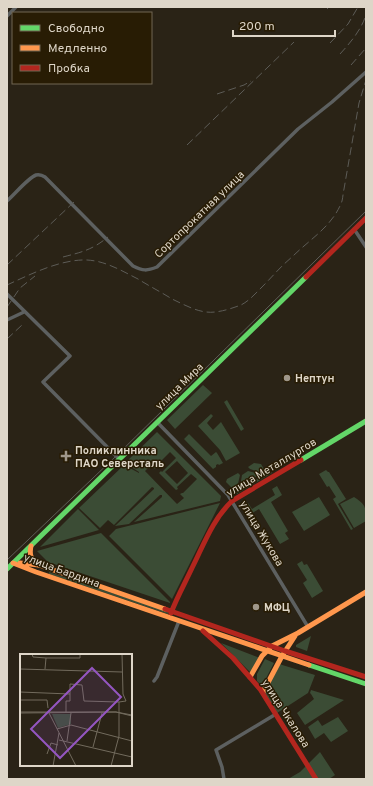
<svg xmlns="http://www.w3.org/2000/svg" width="373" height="786" font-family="Overpass,sans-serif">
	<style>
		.green { fill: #3b4c35; fill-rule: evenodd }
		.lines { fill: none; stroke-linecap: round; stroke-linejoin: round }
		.street { stroke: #5d6060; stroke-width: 3.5 }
		.fast { stroke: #63d668; stroke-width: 5 }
		.slow { stroke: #ff974d; stroke-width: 5 }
		.jam { stroke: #b3261e; stroke-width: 5 }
		.tram { stroke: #5d5c57; stroke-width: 1 }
		.rail { stroke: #5d5c57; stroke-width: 1; stroke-dasharray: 8 4; stroke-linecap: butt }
		.poi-dot { fill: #9f978a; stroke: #281c04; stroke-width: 1.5 }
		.labels { text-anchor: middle; stroke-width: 3; stroke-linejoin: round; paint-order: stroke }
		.street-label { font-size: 11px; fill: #ded6c8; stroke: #281c04 }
		.poi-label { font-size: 11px; font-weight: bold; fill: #ded6c8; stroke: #281c04; text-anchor: start }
		.inset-road { fill: none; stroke: #726b5d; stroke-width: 1 }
		.view { fill: #9456c1; fill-opacity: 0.15; stroke: #9456c1; stroke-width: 2 }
		.inset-edge { fill: none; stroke: #ded6c8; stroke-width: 2 }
	</style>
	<rect width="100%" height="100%" fill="#2a2316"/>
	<path class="green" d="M203 385 212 393 175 429 167 420Z
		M227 400 244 429 241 431 224 402Z
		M211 414 213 416 207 423 213 430 221 422 240 453 226 461 220 450 198 426Z
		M157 432 221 496 220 501 134 522 162 497V495H160L129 524 115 526 154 489V488L152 487 114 525 108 520 100 528 79 508 124 465 139 473V472L125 463ZM170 452 176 458 162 472 161 471 159 473 176 490 178 489 177 487 191 474 197 479 183 493H182L180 494 184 498 177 504 145 471 151 465 155 469 157 467 156 466ZM177 461 188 473 177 484 165 472Z
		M189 434 211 456 216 452 217 453 223 463 219 465 218 464 216 465V467L213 469 184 439Z
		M254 463 261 464 264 469 268 470 262 473 250 469 248 467Z
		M326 470 328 472H329L346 499 338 504 353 529 351 530 333 499 336 497 329 486 327 487 319 474Z
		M248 471 260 474 240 487 242 475Z
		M270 471 272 473 237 494 236 492Z
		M238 473 240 475 237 488 234 490 226 482 227 479Z
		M277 486 282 495 271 502 288 531 285 533 289 539 280 544 259 509 249 515 243 506 248 503 252 509 275 495 272 489Z
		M319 497 330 515 304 531 292 512Z
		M354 497C366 505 366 507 366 521L354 528 340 504Z
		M220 503 172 599 109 536 116 529Z
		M78 509 99 530 40 547Z
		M101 533 170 602V603L48 562 37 551Z
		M302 561 304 565 307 564 323 591 312 598 303 583 307 580 297 564Z
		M49 572 169 612 168 614 49 574Z
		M311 636 307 651 296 647V645Z
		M221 643 260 658 253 670 250 672Z
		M265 659 274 663 262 686 257 681V674Z
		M279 664 315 675 308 693 277 713 264 692Z
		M311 690 344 700 305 725 297 713 314 699 311 694 310 693Z
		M338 717 348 731 331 742 324 733 315 739 308 727 318 720 322 726Z
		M320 752 335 775 329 779H317L308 764Z
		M306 766 314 779H288L300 772Z"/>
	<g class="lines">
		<path class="street" d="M7 16 16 7
			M7 201C14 195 28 178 36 175 40 174 42 175 45 177L133 266C143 271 147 271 157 267L298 129 332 102 366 72
			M354 229 366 247
			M7 294 70 356 43 382 119 459
			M7 320 24 312
			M157 422 228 495 308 627
			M154 681 157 677 179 621
			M224 779 222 767 216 750 276 714"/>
		<path class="fast" d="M301 460 366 421
			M7 569 306 277
			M309 665 366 684"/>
		<path class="slow" d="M31 546C29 555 31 559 38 565
			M13 563 36 572 309 665
			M20 563 39 565 165 609
			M250 677 262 656 272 646 298 633 366 592
			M263 692 282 656 295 636"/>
		<path class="jam" d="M306 277 366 218
			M165 609 285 651 366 677
			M171 613C177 597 185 583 192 568 204 544 213 519 232 501L301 460
			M203 631 233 658 260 689 316 779"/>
		<path class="tram" d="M7 560 114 458 366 211"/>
		<path class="rail" d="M327 9 329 7
			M330 43 348 24 358 7
			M340 54C351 42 361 30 366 15
			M351 65 366 48
			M217 94 244 85 251 81
			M187 145 294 42
			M63 257C82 252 92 250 108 237
			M7 265 74 202
			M7 285C31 274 61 259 87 260 106 261 122 271 138 279 149 286 161 292 172 299 185 305 200 314 215 312 224 311 233 308 241 305 249 301 256 293 262 287 272 277 281 266 292 257 310 239 333 226 342 201 343 197 343 193 344 189L359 103 366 80
			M7 307 20 288 35 276
			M7 339 22 325"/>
	</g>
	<g class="poi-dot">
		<circle cx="287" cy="378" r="4"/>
		<path d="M64 450h4v4h4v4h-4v4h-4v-4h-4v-4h4z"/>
		<circle cx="256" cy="607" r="4"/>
	</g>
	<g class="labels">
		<g class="street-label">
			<text transform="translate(199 214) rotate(-44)" y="4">Сортопрокатная улица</text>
			<text transform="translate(179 386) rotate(-44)" y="4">улица Мира</text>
			<text transform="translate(271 467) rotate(-31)" y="4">улица Металлургов</text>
			<text transform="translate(262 533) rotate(59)" y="4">улица Жукова</text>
			<text transform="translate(62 570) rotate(20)" y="4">улица Бардина</text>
			<text transform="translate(286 713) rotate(57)" y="4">улица Чкалова</text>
		</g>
		<g class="poi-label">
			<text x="295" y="382">Нептун</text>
			<text x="75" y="454">Поликлинника<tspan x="75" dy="13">ПАО Северсталь</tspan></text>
			<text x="264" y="611">МФЦ</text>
		</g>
	</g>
	<g transform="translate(20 654)">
		<rect width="112" height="112" fill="#2a2316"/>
		<path d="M32 60H51V70L38 74Z" fill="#3b4c35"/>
		<path class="inset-road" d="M12 0 13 3 26 4 25 15M26 4H60V0M0 15 102 18M0 38 50 40M0 46H27L28 54M0 58H96L112 61M0 59 96 58 112 62M29 59 56 112M46 59V47H50V30L62 31 64 47 99 48M99 59V48L106 47 103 40 102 0M37 75 51 71 112 87M39 86 112 103M47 87 51 59M73 93 82 59M27 100 31 89 38 91M33 112 39 79M91 112 99 82V59"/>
		<path class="view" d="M72 14 101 43 40 104 11 75Z"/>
		<rect width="112" height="112" class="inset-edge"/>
	</g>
	<rect width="373" height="786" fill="none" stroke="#ded6c8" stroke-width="16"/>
	<rect x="12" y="12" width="140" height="72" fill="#281c04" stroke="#716652"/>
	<rect x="20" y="25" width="20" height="6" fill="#63d668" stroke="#716652"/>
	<text x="48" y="32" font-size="12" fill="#ded6c8">Свободно</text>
	<rect x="20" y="45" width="20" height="6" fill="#ff974d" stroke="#716652"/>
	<text x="48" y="52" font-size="12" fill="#ded6c8">Медленно</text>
	<rect x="20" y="65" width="20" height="6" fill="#b3261e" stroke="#716652"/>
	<text x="48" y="72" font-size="12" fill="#ded6c8">Пробка</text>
	<path d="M233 30v6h102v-6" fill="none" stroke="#ded6c8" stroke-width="2"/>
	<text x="239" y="30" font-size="12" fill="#ded6c8" stroke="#281c04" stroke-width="3" paint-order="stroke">200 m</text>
</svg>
